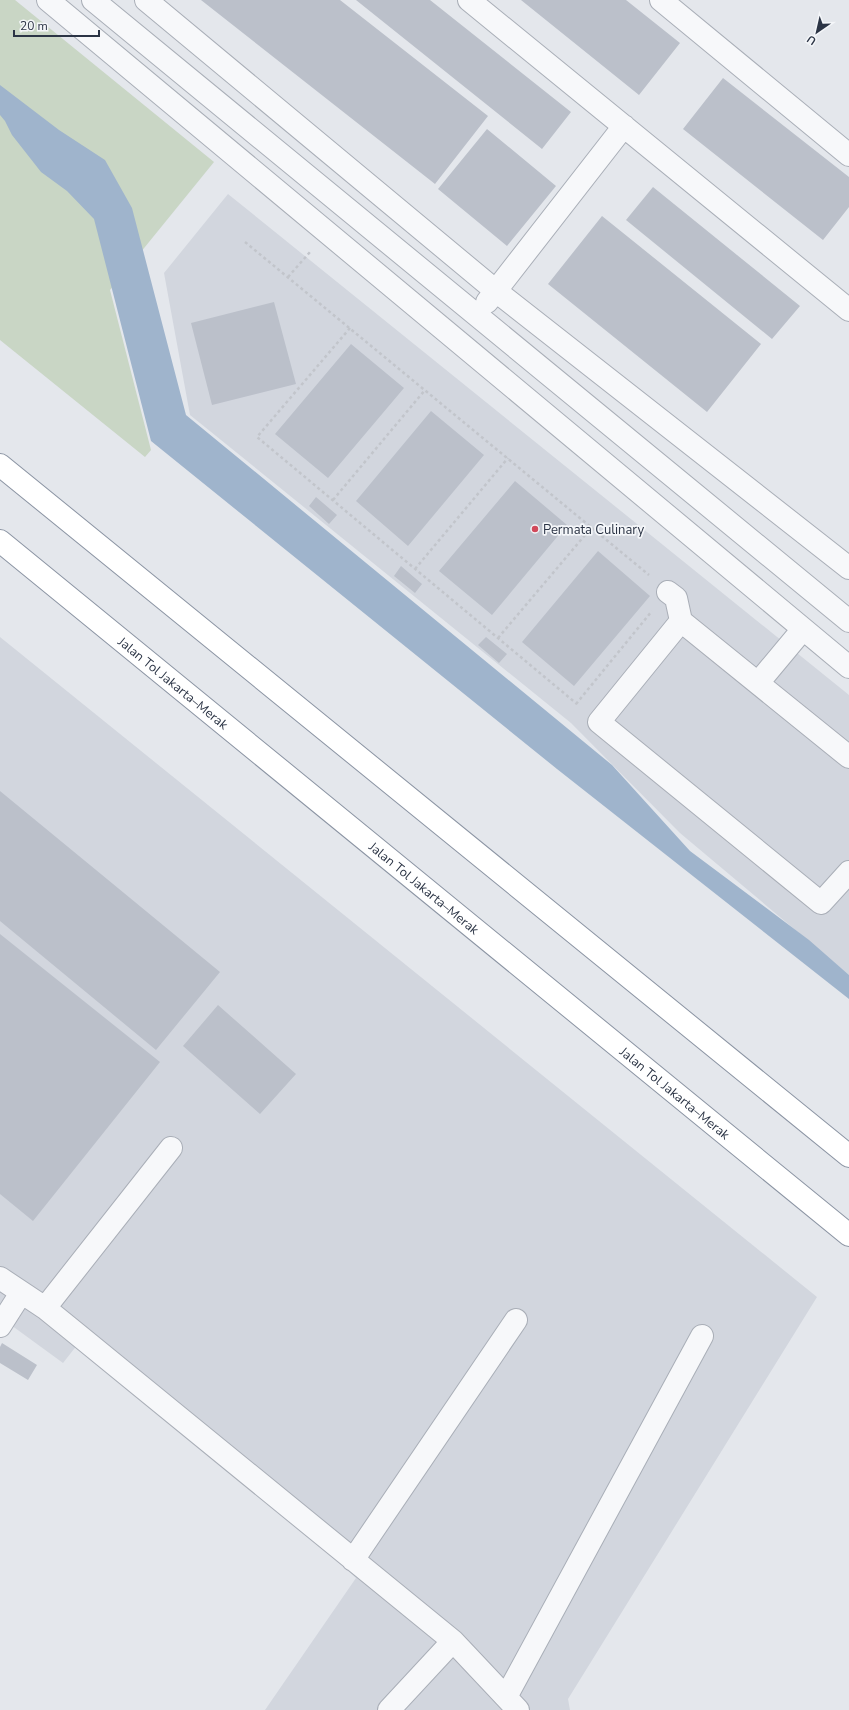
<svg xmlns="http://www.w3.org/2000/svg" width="849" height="1710" font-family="'Nunito Sans',sans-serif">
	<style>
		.built { fill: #d2d6de }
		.green { fill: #c9d6c5 }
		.water { fill: #9fb4cc }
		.building { fill: #bbc0ca }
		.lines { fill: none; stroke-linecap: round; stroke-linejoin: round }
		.minor-casing { stroke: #a9aeb7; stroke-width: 24 }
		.highway-casing { stroke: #8b94a3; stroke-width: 24 }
		.path { stroke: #c2c5cb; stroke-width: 2.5; stroke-dasharray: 3 3; stroke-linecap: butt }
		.minor { stroke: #f7f8fa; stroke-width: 22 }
		.highway { stroke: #fff; stroke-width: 22 }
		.poi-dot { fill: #d1495b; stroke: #f4f6f9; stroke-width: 1.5 }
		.labels { text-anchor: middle; stroke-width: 3.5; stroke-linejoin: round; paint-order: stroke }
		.poi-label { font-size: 13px; fill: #2b3445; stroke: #f4f6f9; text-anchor: start }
		.street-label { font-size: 13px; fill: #2b3445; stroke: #f4f6f9 }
	</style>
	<rect width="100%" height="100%" fill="#e4e7ec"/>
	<path class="built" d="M228 194 849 695V975L680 833 571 723 190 415 164 273Z
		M0 637 817 1297 568 1699 570 1710H265L356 1578 85 1335 63 1363 0 1317Z"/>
	<path class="green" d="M0 0H15L214 162 110 290 151 450 145 457 0 340Z"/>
	<path class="water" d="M0 85 59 130 105 160 132 208 186 415 612 765 690 851 809 940 849 975V999L557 769 151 441 94 219 67 191 41 172 12 135 5 121 0 115Z"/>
	<path class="building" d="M201 0H340L488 116 435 184Z
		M356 0H430L571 112 542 149Z
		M521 0H626L680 43 639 95Z
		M723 78 849 177V207L823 240 683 129Z
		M487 129 556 186 507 246 438 189Z
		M653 187 800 306 772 339 626 220Z
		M602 216 761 344 707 412 548 284Z
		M274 302 296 384 212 405 191 323Z
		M351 344 404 388 328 478 275 434Z
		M431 411 484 455 408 546 356 501Z
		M515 481 567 525 492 615 439 571Z
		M316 497 337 515 329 524 309 506Z
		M598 551 650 596 574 686 522 642Z
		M401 566 422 584 415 593 394 576Z
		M486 637 507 654 499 663 478 645Z
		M0 791 220 972 156 1050 0 921Z
		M0 934 160 1062 33 1221 0 1194Z
		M218 1005 296 1074 260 1114 183 1046Z
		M2 1343 37 1365 28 1380 0 1363V1347Z"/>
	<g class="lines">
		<defs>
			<path id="minor" d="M48 0 849 667
				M93 0 849 621
				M146 0 496 291 849 568
				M469 0 849 310
				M661 0 849 155
				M487 302 624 126
				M668 592 676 598 681 621 849 757
				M681 621 599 722 821 903 849 872
				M758 683 803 629
				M0 1278 45 1308 77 1334 453 1641 518 1710
				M45 1308 171 1148
				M0 1326 21 1293
				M353 1560 516 1320
				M506 1697 702 1336
				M389 1710 453 1641"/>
			<g id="highway">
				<path d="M0 465 849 1156"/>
				<path id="s1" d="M0 541 849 1235"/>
			</g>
		</defs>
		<use href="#minor" class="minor-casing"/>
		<use href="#highway" class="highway-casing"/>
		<path class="path" d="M245 242 649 575
			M288 277 310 252
			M350 328 257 437 577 704
			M333 500 425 390
			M415 569 508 458
			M498 638 591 528
			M576 704 652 611"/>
		<use href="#minor" class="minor"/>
		<use href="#highway" class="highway"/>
	</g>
	<circle class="poi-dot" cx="535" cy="529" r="4"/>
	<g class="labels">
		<g class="poi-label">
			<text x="543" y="534">Permata Culinary</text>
		</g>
		<g class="street-label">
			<text dy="5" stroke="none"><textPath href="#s1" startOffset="224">Jalan Tol Jakarta–Merak</textPath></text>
			<text dy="5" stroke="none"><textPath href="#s1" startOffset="548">Jalan Tol Jakarta–Merak</textPath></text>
			<text dy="5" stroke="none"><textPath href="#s1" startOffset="872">Jalan Tol Jakarta–Merak</textPath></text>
		</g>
	</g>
	<g transform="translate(817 32) rotate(214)" stroke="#f4f6f9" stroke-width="3" paint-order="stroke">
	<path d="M0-3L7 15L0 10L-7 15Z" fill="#2b3445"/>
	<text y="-6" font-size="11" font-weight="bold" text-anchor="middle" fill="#2b3445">U</text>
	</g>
	<path d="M14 30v6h85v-6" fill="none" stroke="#2b3445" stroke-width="2"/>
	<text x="20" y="30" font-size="12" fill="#2b3445" stroke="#f4f6f9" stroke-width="3" paint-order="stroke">20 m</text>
</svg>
